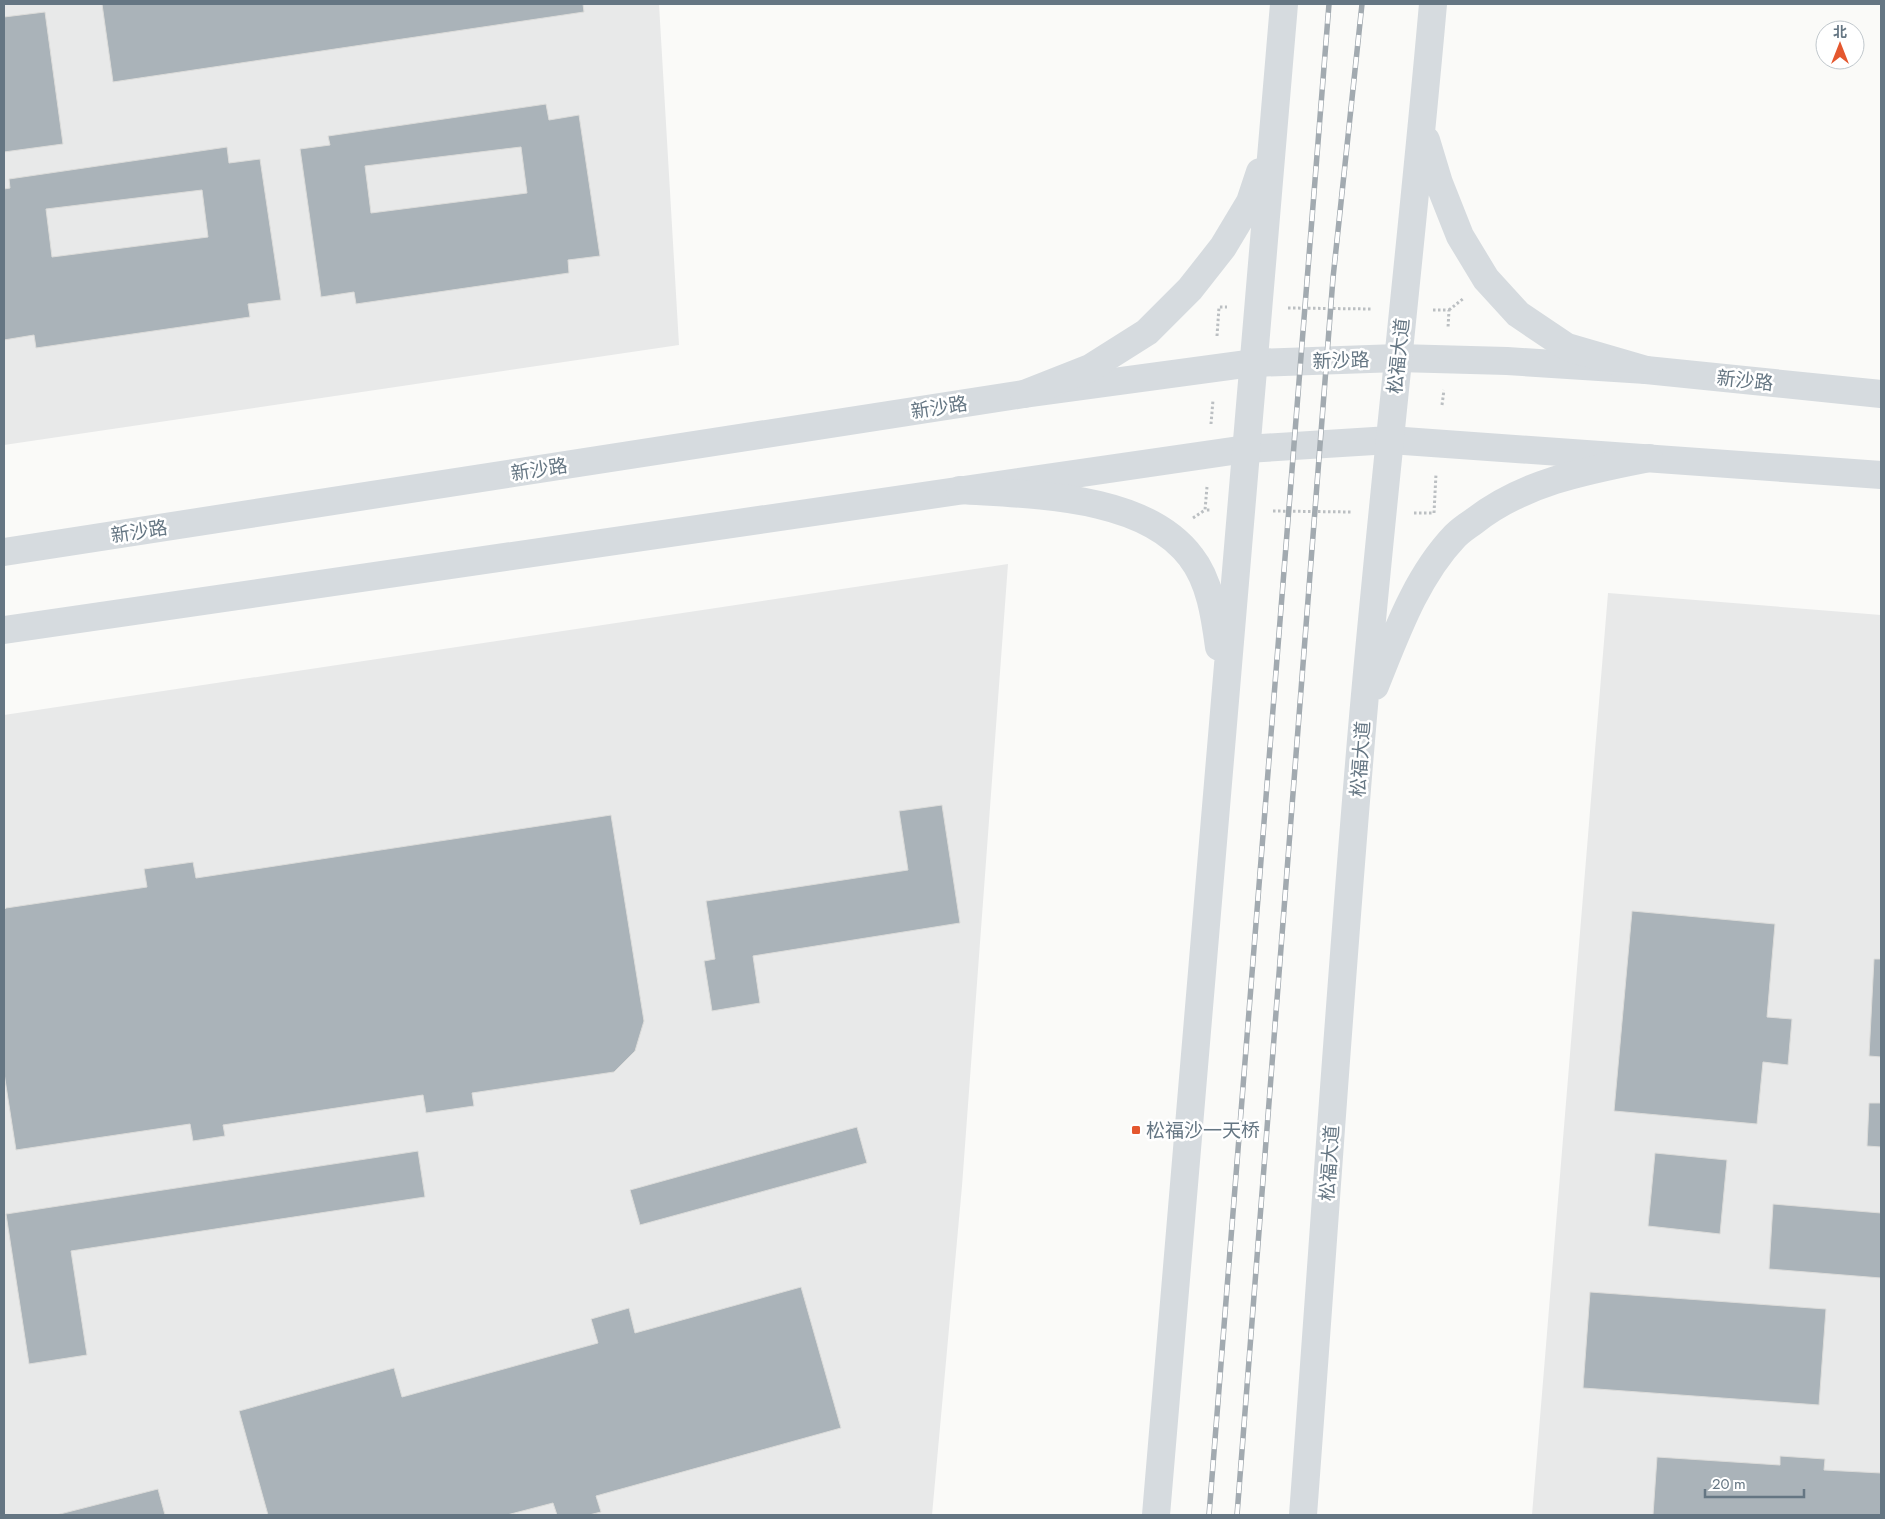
<svg xmlns="http://www.w3.org/2000/svg" width="1885" height="1519" font-family="Jost,'Noto Sans SC',sans-serif">
	<style>
		.built { fill: #e8e9e9 }
		.building { fill: #aab3b9; stroke: #dcdcda; fill-rule: evenodd }
		.lines { fill: none; stroke-linecap: round; stroke-linejoin: round }
		.path { stroke: #bbbfc2; stroke-width: 3; stroke-dasharray: 2.5 2.5; stroke-linecap: butt }
		.secondary { stroke: #d6dbdf; stroke-width: 28 }
		.primary { stroke: #d6dbdf; stroke-width: 28 }
		.rail-casing { stroke: #a2aab0; stroke-width: 5.5 }
		.rail { stroke: #fff; stroke-width: 4; stroke-dasharray: 11; stroke-linecap: butt }
		.poi-dot { fill: #e4572e; stroke: #fff; stroke-width: 2 }
		.labels { text-anchor: middle; stroke-width: 5; stroke-linejoin: round; paint-order: stroke }
		.street-label { font-size: 19px; fill: #657683; stroke: #fff }
		.poi-label { font-size: 19px; fill: #657683; stroke: #fff; text-anchor: start }
	</style>
	<rect width="100%" height="100%" fill="#fafaf8"/>
	<path class="built" d="M4 4H659L679 345 4 445Z
		M1008 564 962 1186 932 1515H4V715Z
		M1608 593 1881 615V1515H1532Z"/>
	<path class="building" d="M102 4H583L584 12 113 82Z
		M45 12 63 144 4 152V17Z
		M546 104 549 120 579 115 600 256 568 260 569 273 356 304 354 292 321 297 300 149 330 145 328 136ZM521 147 527 193 371 213 365 166Z
		M227 147 229 163 260 159 281 300 248 304 250 317 36 348 34 335 4 340V189L10 188 9 179ZM202 190 208 237 52 257 46 209Z
		M942 805 960 923 753 956 760 1003 712 1011 704 961 715 959 706 901 908 870 899 811Z
		M611 815 644 1021 635 1051 614 1072 472 1093 474 1106 426 1113 423 1095 223 1125 225 1136 193 1141 190 1124 16 1150 4 1073V910L6 908 147 887 144 869 193 862 196 878Z
		M1632 911 1775 924 1767 1017 1792 1019 1788 1065 1763 1062 1757 1124 1614 1111Z
		M1874 959H1881V1057L1869 1056Z
		M1869 1103H1881V1147L1867 1146Z
		M857 1127 867 1163 640 1225 630 1190Z
		M418 1151 425 1197 71 1251 87 1355 29 1364 6 1214Z
		M1655 1153 1727 1160 1720 1234 1648 1226Z
		M1773 1204 1881 1213V1278L1769 1269Z
		M801 1287 841 1428 596 1496 601 1512 589 1515H557L553 1503 507 1515H268L239 1411 394 1368 402 1397 598 1343 591 1319 629 1308 635 1333Z
		M1590 1292 1826 1309 1819 1405 1583 1388Z
		M1780 1456 1825 1459 1824 1470 1881 1473V1515H1653L1657 1457 1780 1465Z
		M158 1489 165 1515H56Z"/>
	<g class="lines">
		<path class="path" d="M1288 308 1371 309
			M1433 310H1449L1448 328
			M1449 310 1464 298
			M1217 336 1219 307H1227
			M1442 405 1444 390
			M1211 424 1213 400
			M1207 487 1205 510H1211
			M1273 511 1351 512
			M1414 513H1434L1436 474
			M1193 518 1205 510"/>
		<path class="secondary" d="M4 552 1024 394 1253 363 1398 358 1507 361 1646 370 1881 394
			M4 630 1246 449 1390 440 1881 475"/>
		<path class="primary" d="M1426 140 1439 183 1460 236 1486 279 1518 314 1567 347 1646 370
			M1024 394 1090 368 1147 332 1190 289 1223 247 1250 202 1260 172
			M960 490C1031 495 1144 494 1191 557 1210 581 1215 617 1219 647
			M1375 686C1396 634 1416 577 1455 536 1460 531 1467 526 1473 522 1523 482 1588 470 1649 458
			M1156 1515 1284 4
			M1303 1515C1323 1249 1340 983 1363 717 1384 479 1412 242 1433 4"/>
		<defs>
			<path id="rail" d="M1209 1515 1329 4
				M1237 1515 1333 278 1362 4"/>
		</defs>
		<use href="#rail" class="rail-casing"/>
		<use href="#rail" class="rail"/>
	</g>
	<rect class="poi-dot" x="1131" y="1125" width="10" height="10" rx="2.5"/>
	<g class="labels">
		<g class="street-label">
			<text transform="translate(1398 356) rotate(-84)" y="7">松福大道</text>
			<text transform="translate(1341 360) rotate(-2)" y="7">新沙路</text>
			<text transform="translate(1745 380) rotate(6)" y="7">新沙路</text>
			<text transform="translate(939 407) rotate(-9)" y="7">新沙路</text>
			<text transform="translate(539 469) rotate(-9)" y="7">新沙路</text>
			<text transform="translate(139 531) rotate(-9)" y="7">新沙路</text>
			<text transform="translate(1360 759) rotate(-86)" y="7">松福大道</text>
			<text transform="translate(1329 1163) rotate(-86)" y="7">松福大道</text>
		</g>
		<g class="poi-label">
			<text x="1146" y="1137">松福沙一天桥</text>
		</g>
	</g>
	<rect width="1885" height="1519" fill="none" stroke="#657683" stroke-width="10"/>
	<g transform="translate(1840 45)"><circle r="24" fill="#ffffff" stroke="#c1c8cd"/>
	<path d="M0-4L9 19L0 12L-9 19Z" fill="#e4572e"/>
	<text y="-8" font-size="14" font-weight="bold" text-anchor="middle" fill="#657683">北</text>
	</g>
	<path d="M1705 1489v8h99v-8" fill="none" stroke="#657683" stroke-width="2.5"/>
	<text x="1712" y="1489" font-size="15" fill="#657683" stroke="#ffffff" stroke-width="4" paint-order="stroke">20 m</text>
</svg>
